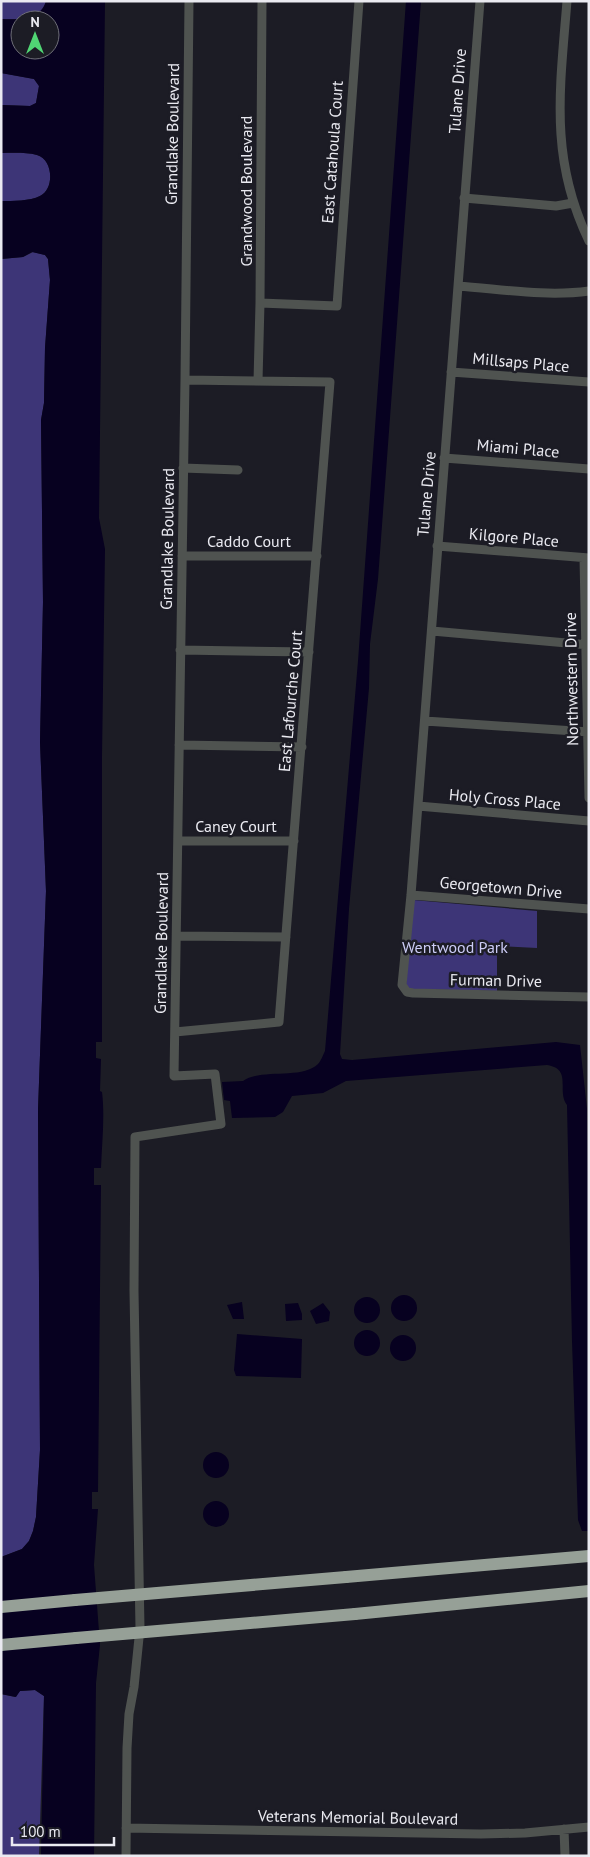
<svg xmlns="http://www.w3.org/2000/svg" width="590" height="1857" font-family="'PT Sans',sans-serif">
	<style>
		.green { fill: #3d3577 }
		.water { fill: #070120; fill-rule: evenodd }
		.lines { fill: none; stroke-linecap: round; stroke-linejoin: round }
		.minor { stroke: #4f5350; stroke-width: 9 }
		.highway { stroke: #96a097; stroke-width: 12 }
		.highway-bridge { stroke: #96a097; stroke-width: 12 }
		.labels { text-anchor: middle; stroke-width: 5; stroke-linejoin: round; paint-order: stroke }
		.street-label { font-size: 16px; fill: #eaeaf1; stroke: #1c1c25 }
		.park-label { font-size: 16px; fill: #ccccf6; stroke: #1c1c25 }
	</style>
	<rect width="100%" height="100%" fill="#1c1c25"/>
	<path class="green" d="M1 1H46C42 20 17 20 1 19Z
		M1 73 34 79 39 86 36 103 30 106 1 105Z
		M1 153C12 153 26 152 37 155 53 159 55 189 40 196 30 201 13 201 1 201Z
		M33 252 45 255 48 259 50 280 45 348 44 403 41 420 43 602 40 742 46 891 38 1110 40 1450 36 1517 33 1531 29 1541 22 1549 1 1557V259L23 257Z
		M413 900 537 911V948L497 946V991L408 989 406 984Z
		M35 1690 44 1696 39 1856H1V1694L15 1697 20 1691Z"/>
	<path class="water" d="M46 1H105L99 518 105 549 102 756V1042H96V1058L101 1059 100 1091 102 1092C105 1116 102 1142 101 1168H94V1185H101L98 1492H92V1509H98L94 1565 100 1645 96 1683 94 1856H41L44 1696 35 1690 20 1691 16 1697 1 1694V1557L22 1549 29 1541 33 1531 36 1517 40 1450 38 1110 46 891 40 742 43 602 41 420 44 403 45 348 50 280 48 259 45 255 32 252 23 257 1 259V201C13 201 30 201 40 196 55 189 53 159 37 155 26 152 12 153 1 153V105L30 106 36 103 39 86 34 79 1 73V19C17 20 41 20 46 1ZM20 20H50V50H20Z
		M406 1H421L378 579 370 644 369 688 349 909 340 1054 342 1059 352 1060 556 1042 580 1045 587 1109 589 1243V1531H582L578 1520 572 1341 567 1105C556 1091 573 1069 547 1065L346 1081 323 1093 292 1096 283 1112 275 1117 232 1118 230 1101 224 1100 222 1082 243 1081C260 1068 302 1080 318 1064 321 1061 323 1055 325 1051L358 661Z
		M391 1308a13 13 0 1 1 26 0a13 13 0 1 1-26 0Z
		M354 1310a13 13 0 1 1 26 0a13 13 0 1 1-26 0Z
		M242 1302 244 1319H233L227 1305Z
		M298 1303 302 1314V1320L286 1321 285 1304Z
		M323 1303 330 1312 329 1321 316 1324 310 1311Z
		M354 1343a13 13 0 1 1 26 0a13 13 0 1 1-26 0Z
		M237 1334 302 1339 301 1378 236 1376 234 1370Z
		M390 1348a13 13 0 1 1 26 0a13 13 0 1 1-26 0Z
		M203 1465a13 13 0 1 1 26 0a13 13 0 1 1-26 0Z
		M203 1514a13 13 0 1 1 26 0a13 13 0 1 1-26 0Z"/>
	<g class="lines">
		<path class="minor" d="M480 1 411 895 402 985 407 992 413 993 589 997
			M567 1C560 89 549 158 589 241
			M464 198 556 206 573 203
			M458 286C501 289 546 297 589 291
			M260 303 337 306 359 1
			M451 372 589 382
			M258 381 260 303 262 1
			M444 458 589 469
			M183 468 238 470
			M437 546 589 558
			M182 556H317
			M584 558 589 798
			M432 631 589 645
			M180 650 309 652
			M425 721 589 732
			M179 745 302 747
			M418 806 589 821
			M178 841H294
			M411 895 589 909
			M177 936 286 937
			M175 1032 279 1022 330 382 185 380
			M126 1828 481 1834 525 1833 589 1827
			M564 1829 565 1856
			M126 1856 127 1748 129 1714 134 1687 140 1628 134 1291 135 1137 221 1124 215 1074 174 1076 185 380 189 1"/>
		<path class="highway" d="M346 1577 589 1556
			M1 1607 75 1600
			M355 1614 589 1591
			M1 1645 76 1638"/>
		<path class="highway-bridge" d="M75 1600 346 1577
			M76 1638 355 1614"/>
	</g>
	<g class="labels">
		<g class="street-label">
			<text transform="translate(457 91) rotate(-86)" y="6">Tulane Drive</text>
			<text transform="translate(172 134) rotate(-89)" y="6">Grandlake Boulevard</text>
			<text transform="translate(332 152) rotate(-86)" y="6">East Catahoula Court</text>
			<text transform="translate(246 191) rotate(-90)" y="6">Grandwood Boulevard</text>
			<text transform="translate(521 362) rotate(5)" y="6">Millsaps Place</text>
			<text transform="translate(518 448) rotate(5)" y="6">Miami Place</text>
			<text transform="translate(426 494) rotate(-85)" y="6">Tulane Drive</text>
			<text transform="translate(514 537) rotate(5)" y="6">Kilgore Place</text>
			<text transform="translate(167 539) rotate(-89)" y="6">Grandlake Boulevard</text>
			<text x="249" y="547">Caddo Court</text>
			<text transform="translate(571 679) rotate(-91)" y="6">Northwestern Drive</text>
			<text transform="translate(290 701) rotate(-85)" y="6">East Lafourche Court</text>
			<text transform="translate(505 799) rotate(5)" y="6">Holy Cross Place</text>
			<text x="236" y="832">Caney Court</text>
			<text transform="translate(501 887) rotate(5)" y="6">Georgetown Drive</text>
			<text transform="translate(161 943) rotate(-89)" y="6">Grandlake Boulevard</text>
			<text transform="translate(496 980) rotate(1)" y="6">Furman Drive</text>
			<text transform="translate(358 1817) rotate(1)" y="6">Veterans Memorial Boulevard</text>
		</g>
		<g class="park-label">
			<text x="455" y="953">Wentwood Park</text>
		</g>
	</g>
	<rect width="590" height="1857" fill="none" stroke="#eaeaf1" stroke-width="5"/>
	<g transform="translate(35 35)"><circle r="24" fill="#1c1c25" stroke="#6e6e77"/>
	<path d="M0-4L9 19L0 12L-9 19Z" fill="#50d674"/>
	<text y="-8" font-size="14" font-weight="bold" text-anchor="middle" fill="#eaeaf1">N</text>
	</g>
	<path d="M12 1837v8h102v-8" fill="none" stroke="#eaeaf1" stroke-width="2.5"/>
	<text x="20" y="1837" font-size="15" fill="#eaeaf1" stroke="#1c1c25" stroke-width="4" paint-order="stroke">100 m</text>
</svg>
